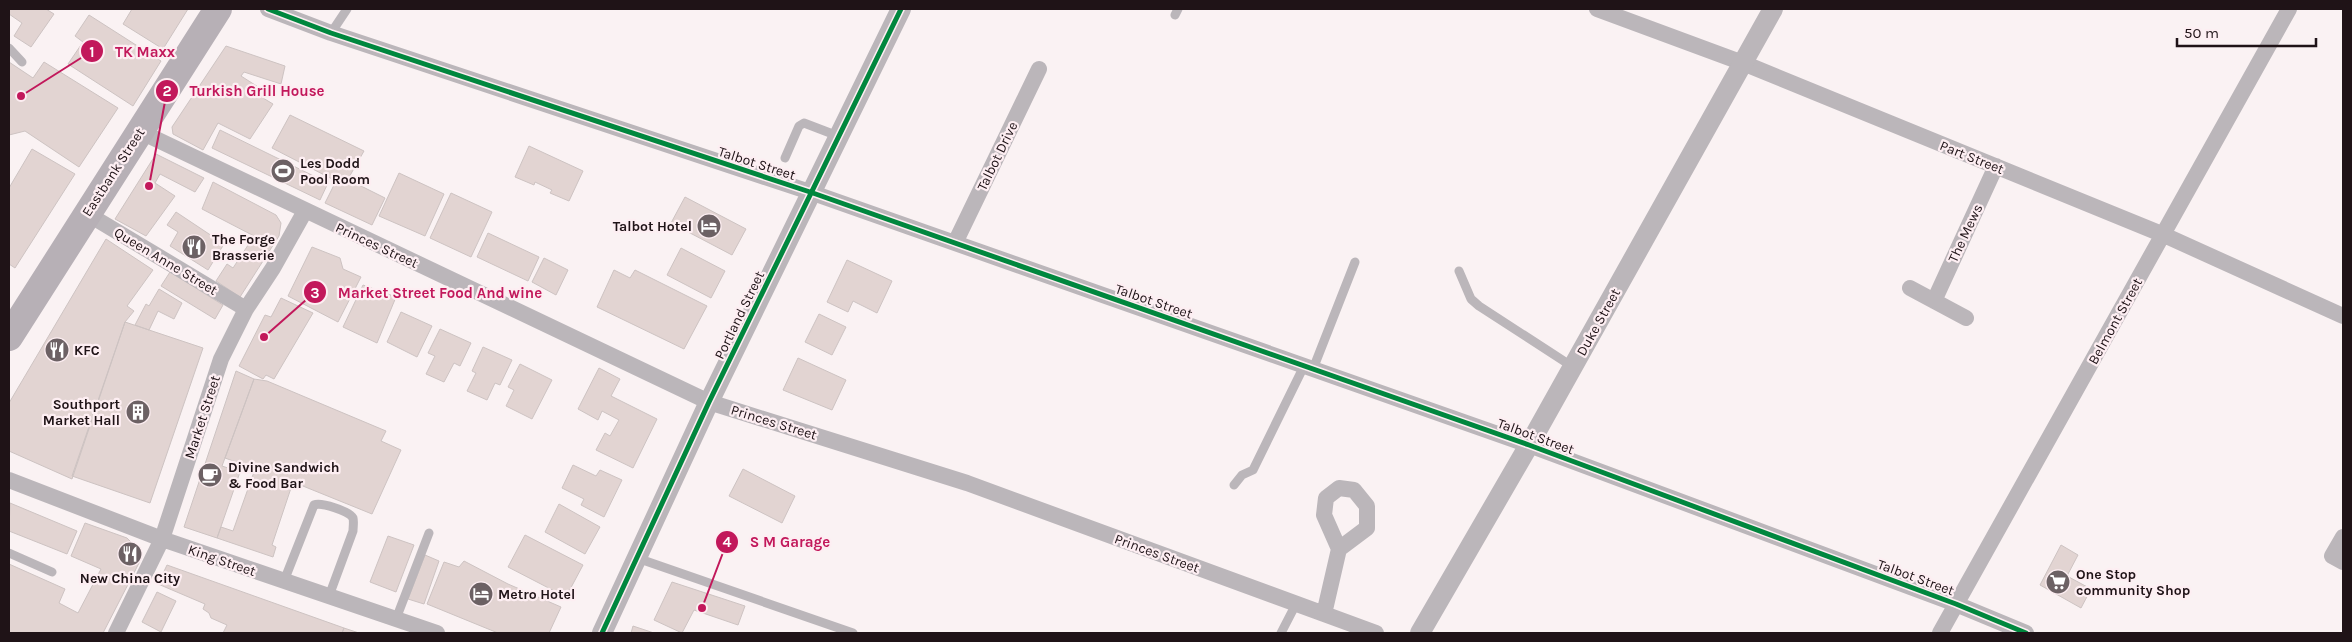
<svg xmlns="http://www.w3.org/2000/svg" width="2352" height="642" font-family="Karla,sans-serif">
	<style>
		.building { fill: #e2d4d2; stroke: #cdc3c2 }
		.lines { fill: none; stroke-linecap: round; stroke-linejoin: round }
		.service { stroke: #bbb6ba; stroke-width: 9 }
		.minor { stroke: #bbb6ba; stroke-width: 16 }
		.tertiary { stroke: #bbb6ba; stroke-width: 20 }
		.trunk { stroke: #b7b0b6; stroke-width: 28 }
		.cycleway-casing { stroke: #fdeef2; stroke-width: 8 }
		.cycleway { stroke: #00873e; stroke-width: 5 }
		.labels { text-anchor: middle; stroke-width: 4.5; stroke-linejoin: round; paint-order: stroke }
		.street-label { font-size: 14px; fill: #1f1317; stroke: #fdeef2 }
		.poi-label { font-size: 14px; font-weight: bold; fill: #1f1317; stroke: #fdeef2; text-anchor: start }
		.leader { fill: none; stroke: #c2185b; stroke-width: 2 }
		.callout-dot { fill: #c2185b; stroke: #fdeef2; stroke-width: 2 }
		.mark-label { font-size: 15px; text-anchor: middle; font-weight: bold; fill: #fff }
		.callout-label { font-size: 15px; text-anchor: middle; font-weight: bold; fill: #c2185b; stroke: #fdeef2; stroke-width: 4.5; stroke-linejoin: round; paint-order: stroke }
	</style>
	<rect width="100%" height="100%" fill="#faf2f3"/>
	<path class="building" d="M9 9H46L54 14 31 47 14 36 22 23 9 14Z
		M132 9H188L163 49 123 24Z
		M89 15 161 61 133 106 68 64 83 42 75 36Z
		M226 46 285 66 281 84 244 72 241 76 266 92 263 98 273 104 250 139 218 123 203 150 173 134 172 127Z
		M9 62 33 78 44 62 118 108 79 167 25 131 9 135Z
		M290 115 364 151 348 179 339 175 336 181 272 148Z
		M220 130 328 183 320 200 212 148Z
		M529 146 583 171 569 201 550 193 552 190 535 182 534 185 515 177Z
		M32 149 75 174 15 268 9 264V188Z
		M156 154 204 178 195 192 160 174 155 183 175 196 146 236 115 219Z
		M399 173 444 194 425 236 379 216Z
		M339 175 385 198 372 225 325 203Z
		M213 182 276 215 281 223 279 236 240 297 216 281 227 264 233 268 254 236 202 209Z
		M451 193 492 212 471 257 430 238Z
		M685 197 746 229 732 255 671 223Z
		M176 212 224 244 208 270 170 246 178 232 167 225Z
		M488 233 539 257 528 281 477 257Z
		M106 239 153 270 127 306 134 311 125 322 72 479 9 451V403Z
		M312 247 340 258 343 269 361 277 338 322 288 296Z
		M681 248 725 271 711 298 667 275Z
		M544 258 568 270 556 295 532 282Z
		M847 260 892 281 877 313 853 301 848 312 827 302Z
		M614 270 630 278 635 270 707 306 684 349 597 307Z
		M170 272 223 305 215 319 161 286Z
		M363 285 396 297 377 343 343 327Z
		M159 289 182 303 174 319 158 311 149 330 135 325 146 304 149 306Z
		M281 298 313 313 274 379 266 375 263 379 239 366 265 315 271 317Z
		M401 312 432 326 417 357 387 342Z
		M819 314 846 327 832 355 805 342Z
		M125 322 203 348 150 503 72 476Z
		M440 329 471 343 460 366 454 363 444 382 426 374 435 356 428 353Z
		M483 347 512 360 500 385 495 383 487 400 467 391 476 373 472 371Z
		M798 358 846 380 832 410 783 390Z
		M520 364 552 380 532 419 506 406 514 390 508 387Z
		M599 368 620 379 611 396 657 419 633 468 596 450 605 433 610 436 619 420 602 411 598 420 578 409Z
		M236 371 254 379 222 466 240 472 217 538 184 527Z
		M254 379 267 381 386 431 381 441 401 450 372 514 293 482 272 545 276 547 273 557 217 538 221 527 233 531 255 469 225 458Z
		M573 465 596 476 600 470 622 480 604 517 581 505 584 499 562 488Z
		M743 469 795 496 782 523 729 496Z
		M10 503 77 531 67 554 9 531Z
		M559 504 600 527 585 554 545 532Z
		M85 523 127 538 134 545 138 553 139 563 103 633H9V564L65 589 59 603 78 613 101 569 71 556Z
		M525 535 583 565 566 597 508 567Z
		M388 536 414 545 396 592 370 582Z
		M2061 545 2078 555 2067 576 2091 589 2081 608 2040 585Z
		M425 555 439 561 424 604 408 599Z
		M464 561 508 584 561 607 549 633H498L427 604 444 562 459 567Z
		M167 565 344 628 342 633H223L227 625 211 618 209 613 203 609 205 604 158 584Z
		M672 582 745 606 738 625 694 610 682 633 654 620Z
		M157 592 176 601 161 632 142 622Z
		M633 626 654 633H631Z
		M344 628 359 633H342Z"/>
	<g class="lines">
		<path class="service" d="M1175 15 1178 9
			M331 33 347 9
			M9 48 22 62
			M785 158 799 126 804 123 838 136
			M1459 271 1471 299 1479 306 1573 367
			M1313 369 1355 262
			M1234 485 1242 475 1253 470 1304 366
			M9 553 52 572
			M637 558 853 633
			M284 581 314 505C321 502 349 511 353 518 354 522 353 527 353 531L329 596
			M396 619 429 533
			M1281 633 1296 604"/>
		<path class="minor" d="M268 9 331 33 810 192 1529 445 1956 604 2026 633
			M1597 9 1743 63 2164 235 2343 316
			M139 131 709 402 967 483 1376 633
			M86 213 246 309
			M955 243 1039 69
			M1910 288 1966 318
			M1934 301 1996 166
			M9 480 162 539 437 633
			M2343 537 2332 556 2343 562
			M1324 614 1339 549 1324 515 1326 498 1339 488 1354 490 1367 506V528L1339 549
			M116 633 162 539 221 359 246 309 273 268 305 211
			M1940 633 2289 9"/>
		<path class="tertiary" d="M602 633 709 402 901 9
			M1420 633 1529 445 1773 9"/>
		<path class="trunk" d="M9 337 218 9"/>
		<defs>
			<path id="cycleway" d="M268 9 331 33 810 192 1529 445 1956 604 2026 633
				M602 633 709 402 901 9"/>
		</defs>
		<use href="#cycleway" class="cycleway-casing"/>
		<use href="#cycleway" class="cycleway"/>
	</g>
	<defs>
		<symbol id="stadium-disc" viewBox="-11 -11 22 22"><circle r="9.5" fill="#6c6164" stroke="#fdeef2"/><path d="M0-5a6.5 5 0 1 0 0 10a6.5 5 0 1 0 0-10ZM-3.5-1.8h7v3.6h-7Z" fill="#fff"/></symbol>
		<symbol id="hotel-disc" viewBox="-11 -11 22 22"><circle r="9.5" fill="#6c6164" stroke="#fdeef2"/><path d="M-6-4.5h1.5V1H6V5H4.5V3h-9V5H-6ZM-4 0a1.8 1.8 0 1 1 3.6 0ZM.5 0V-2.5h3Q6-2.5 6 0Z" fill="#fff"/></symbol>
		<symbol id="restaurant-disc" viewBox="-11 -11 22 22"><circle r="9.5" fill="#6c6164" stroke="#fdeef2"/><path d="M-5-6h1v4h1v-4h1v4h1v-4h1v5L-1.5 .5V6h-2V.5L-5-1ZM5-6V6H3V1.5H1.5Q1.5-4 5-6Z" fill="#fff"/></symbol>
		<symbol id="building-disc" viewBox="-11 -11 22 22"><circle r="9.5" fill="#6c6164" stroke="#fdeef2"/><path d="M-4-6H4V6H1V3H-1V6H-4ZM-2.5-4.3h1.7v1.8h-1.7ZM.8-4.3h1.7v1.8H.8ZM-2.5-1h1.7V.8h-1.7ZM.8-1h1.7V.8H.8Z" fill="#fff"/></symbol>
		<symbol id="cafe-disc" viewBox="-11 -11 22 22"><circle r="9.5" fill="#6c6164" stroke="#fdeef2"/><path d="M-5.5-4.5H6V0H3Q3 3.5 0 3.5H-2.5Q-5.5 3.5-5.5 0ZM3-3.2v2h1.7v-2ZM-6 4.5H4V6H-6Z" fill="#fff"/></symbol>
		<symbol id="supermarket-disc" viewBox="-11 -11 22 22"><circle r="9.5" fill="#6c6164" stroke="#fdeef2"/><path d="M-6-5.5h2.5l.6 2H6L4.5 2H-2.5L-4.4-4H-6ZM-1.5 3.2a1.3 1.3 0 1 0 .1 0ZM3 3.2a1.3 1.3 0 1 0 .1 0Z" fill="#fff"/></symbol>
	</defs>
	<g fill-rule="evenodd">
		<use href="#stadium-disc" x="269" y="157" width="28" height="28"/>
		<use href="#hotel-disc" x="695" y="212" width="28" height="28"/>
		<use href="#restaurant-disc" x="180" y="233" width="28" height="28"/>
		<use href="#restaurant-disc" x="43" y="336" width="28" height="28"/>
		<use href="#building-disc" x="124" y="398" width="28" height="28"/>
		<use href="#cafe-disc" x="196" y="461" width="28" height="28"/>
		<use href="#restaurant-disc" x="116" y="540" width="28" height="28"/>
		<use href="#supermarket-disc" x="2044" y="568" width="28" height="28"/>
		<use href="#hotel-disc" x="467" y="580" width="28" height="28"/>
	</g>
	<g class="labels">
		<g class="street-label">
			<text transform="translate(997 156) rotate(-64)" y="5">Talbot Drive</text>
			<text transform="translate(1972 157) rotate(22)" y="5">Part Street</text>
			<text transform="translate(757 163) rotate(18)" y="5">Talbot Street</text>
			<text transform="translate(113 172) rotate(-57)" y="5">Eastbank Street</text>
			<text transform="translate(1965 233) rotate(-65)" y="5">The Mews</text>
			<text transform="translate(377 245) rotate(25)" y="5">Princes Street</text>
			<text transform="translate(166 261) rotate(31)" y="5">Queen Anne Street</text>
			<text transform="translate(1154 301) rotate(19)" y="5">Talbot Street</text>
			<text transform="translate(739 315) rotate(-64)" y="5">Portland Street</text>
			<text transform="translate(2115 321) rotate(-61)" y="5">Belmont Street</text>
			<text transform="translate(1598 322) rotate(-61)" y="5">Duke Street</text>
			<text transform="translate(202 417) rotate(-72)" y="5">Market Street</text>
			<text transform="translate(774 422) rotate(17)" y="5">Princes Street</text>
			<text transform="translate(1536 436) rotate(20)" y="5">Talbot Street</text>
			<text transform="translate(1157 553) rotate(20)" y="5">Princes Street</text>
			<text transform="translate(222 560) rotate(19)" y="5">King Street</text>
			<text transform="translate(1916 577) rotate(20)" y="5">Talbot Street</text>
		</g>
		<g class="poi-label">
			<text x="300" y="168">Les Dodd<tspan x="300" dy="16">Pool Room</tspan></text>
			<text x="692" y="231" text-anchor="end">Talbot Hotel</text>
			<text x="212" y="244">The Forge<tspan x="212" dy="16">Brasserie</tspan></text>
			<text x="74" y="355">KFC</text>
			<text x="120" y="409" text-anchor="end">Southport<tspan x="120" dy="16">Market Hall</tspan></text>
			<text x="228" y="472">Divine Sandwich<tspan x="228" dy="16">&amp; Food Bar</tspan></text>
			<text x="2076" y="579">One Stop<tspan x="2076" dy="16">community Shop</tspan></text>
			<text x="130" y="583" text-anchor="middle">New China City</text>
			<text x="498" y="599">Metro Hotel</text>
		</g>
	</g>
	<path class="leader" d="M21 96L92 51M149 186L167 91M264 337L315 292M702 608L727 542"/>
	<g class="callout-dot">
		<circle cx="21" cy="96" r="5"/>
		<circle cx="149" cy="186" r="5"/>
		<circle cx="264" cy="337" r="5"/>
		<circle cx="702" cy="608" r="5"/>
		<circle cx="92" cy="51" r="12"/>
		<circle cx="167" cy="91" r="12"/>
		<circle cx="315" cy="292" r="12"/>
		<circle cx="727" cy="542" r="12"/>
	</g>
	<g class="mark-label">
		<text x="92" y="57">1</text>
		<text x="167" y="96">2</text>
		<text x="315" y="298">3</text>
		<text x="727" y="547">4</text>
	</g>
	<g class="callout-label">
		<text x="145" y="57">TK Maxx</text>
		<text x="257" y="96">Turkish Grill House</text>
		<text x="440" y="298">Market Street Food And wine</text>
		<text x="790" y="547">S M Garage</text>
	</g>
	<rect width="2352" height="642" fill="none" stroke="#1f1317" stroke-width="20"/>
	<path d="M2177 38v8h139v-8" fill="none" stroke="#1f1317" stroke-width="2.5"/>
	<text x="2184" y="38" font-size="15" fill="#1f1317" stroke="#fdeef2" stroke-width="4" paint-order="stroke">50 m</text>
</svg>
